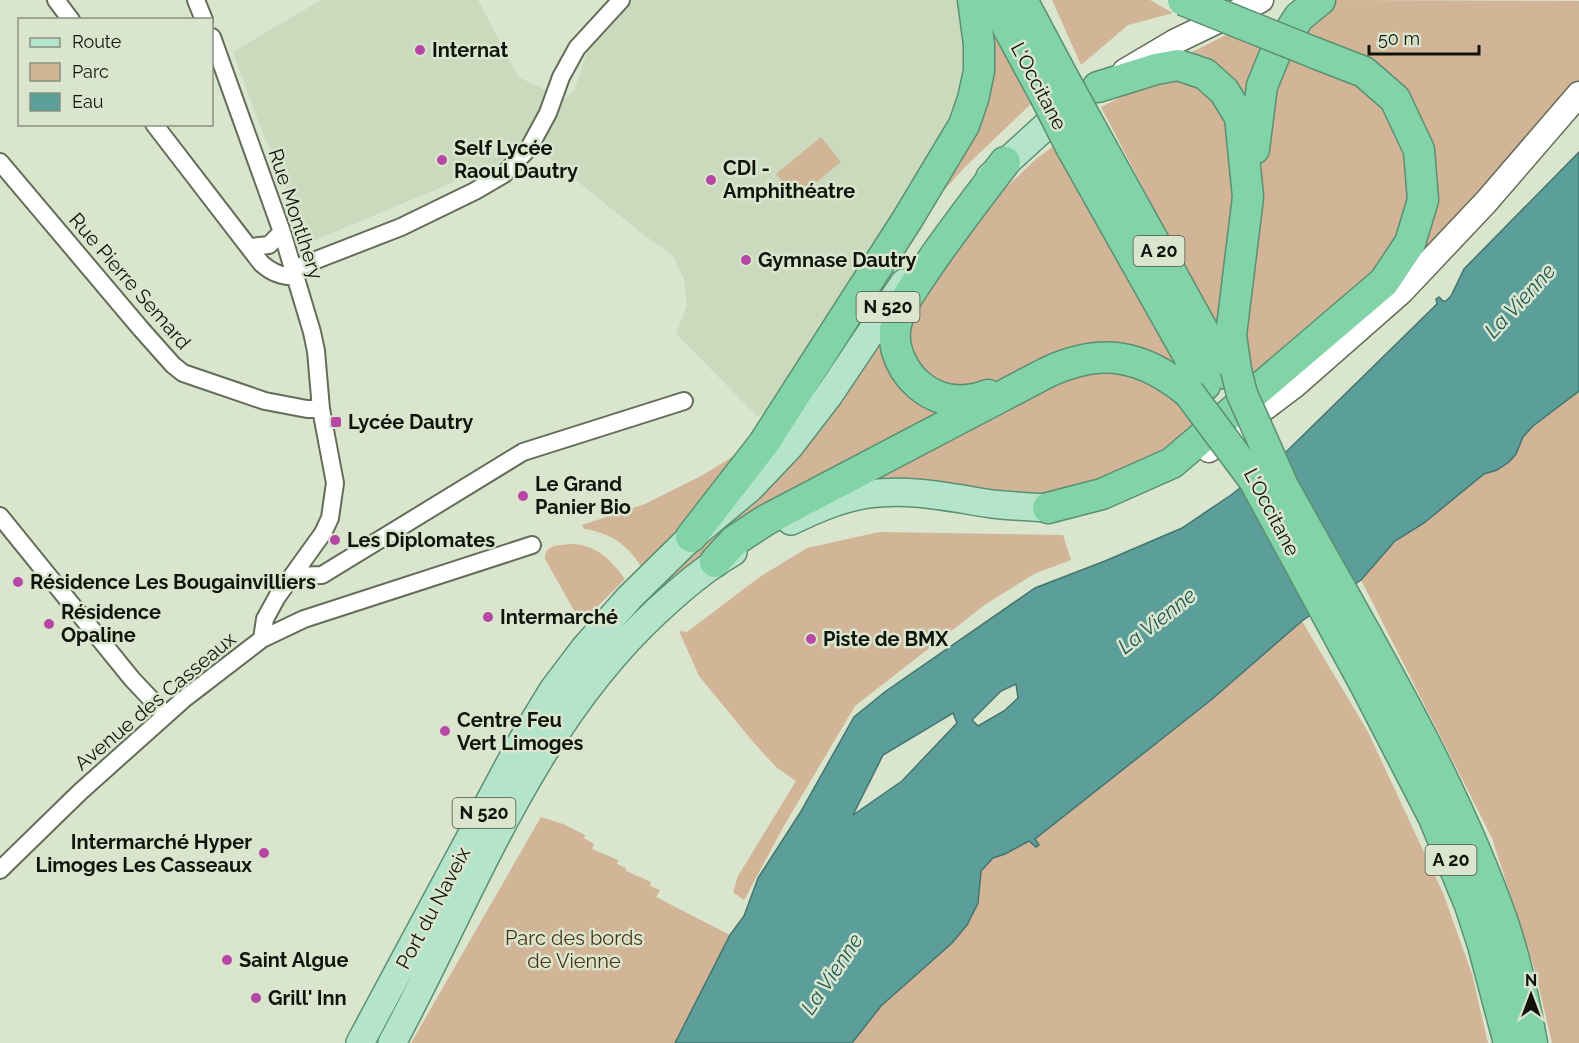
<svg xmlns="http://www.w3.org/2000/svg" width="1579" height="1043" font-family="Raleway,sans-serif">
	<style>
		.built { fill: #cbdabc }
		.green { fill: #d2b497 }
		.water { fill: #5b9e9a; stroke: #44756f; stroke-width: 1.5; fill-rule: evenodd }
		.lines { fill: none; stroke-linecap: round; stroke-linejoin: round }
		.minor-casing { stroke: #636d58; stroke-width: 20 }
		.secondary-casing { stroke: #636d58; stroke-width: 27 }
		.primary-casing { stroke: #5a9071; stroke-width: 30 }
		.motorway-casing { stroke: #5a9071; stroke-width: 33 }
		.minor { stroke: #fff; stroke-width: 16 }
		.secondary { stroke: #fff; stroke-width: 24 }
		.primary { stroke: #b4e5cb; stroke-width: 27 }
		.motorway { stroke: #82d3a8; stroke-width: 30 }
		.motorway-bridge-casing { stroke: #5a9071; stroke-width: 33; stroke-linecap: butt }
		.motorway-bridge { stroke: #82d3a8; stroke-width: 30 }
		.poi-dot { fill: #b647a4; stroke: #dae5ce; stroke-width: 2 }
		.labels { text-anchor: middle; stroke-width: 5; stroke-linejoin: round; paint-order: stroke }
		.shield { fill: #dae5ce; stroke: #4d5346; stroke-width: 1.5 }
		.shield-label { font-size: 18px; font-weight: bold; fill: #10140c }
		.poi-label { font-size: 20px; font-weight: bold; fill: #10140c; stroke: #dae5ce; text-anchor: start }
		.street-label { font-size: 20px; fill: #10140c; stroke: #dae5ce }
		.park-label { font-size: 20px; fill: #4d3213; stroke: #dae5ce }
		.water-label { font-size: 21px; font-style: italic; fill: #1e5855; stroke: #dae5ce }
	</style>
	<rect width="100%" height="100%" fill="#dae5ce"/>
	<path class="built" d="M321 0H478L518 77 565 99 574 91 590 43 631 0H956L964 30V61L956 99 938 141 774 406 758 417 676 334 687 305 684 279 673 256 640 232 524 138 499 163 308 243 255 113 233 52Z"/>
	<path class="green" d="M1052 0H1150L1173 13 1128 25 1081 65Z
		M1336 0 1579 1V81L1391 292 1417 250 1420 123 1299 30Z
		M985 10 1032 103 965 167 938 197 933 187Z
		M1234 31 1268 44 1251 117 1182 57Z
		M1284 51 1350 80 1381 108 1398 135 1408 161 1411 196 1407 220 1377 281 1254 381 1243 335 1257 248V211L1269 87Z
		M1173 81 1203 86 1222 107 1234 140 1236 188 1217 330 1101 107 1143 86Z
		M821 137 841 162 796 199 776 174Z
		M1056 144 1191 385 1153 360 972 396 912 369 906 316 980 212 1036 159Z
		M882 331 950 411 658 593 655 590 747 507Z
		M1084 368 1150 374 1203 427 1178 446 1078 493 1032 495 855 485Z
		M1579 388V1043H1552L1535 971 1492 838 1358 574Z
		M747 448 692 518 641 566C626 544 611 533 584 529L582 525 645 504 701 476Z
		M879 532 1063 535 1071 560 1034 574 986 604 855 706 785 824 744 900 733 892 738 876 796 781 776 767 754 743 699 676 679 631 687 632 761 576 807 548Z
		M572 544C597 545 611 560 625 579L581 623 545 559C544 544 561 545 572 544Z
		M1302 621 1368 732 1443 893 1472 974 1488 1043H852L881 1006 952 943 967 925 978 903 981 871 993 858 1005 854 1034 839 1211 700Z
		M541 817 563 824 585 835 584 838 594 844 592 849 618 860 617 864 626 868V871L651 882 650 886 660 890 656 897 730 935 675 1043H411Z"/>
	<path class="water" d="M1579 152V391L1533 426 1523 437 1516 454 1509 462 1497 470 1484 474 1424 523 1395 541 1361 580 1302 621 1211 700 1035 839 1039 845 1036 847 1029 841 1005 854 993 858 981 871 978 903 967 925 952 943 881 1006 852 1043H675L730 935 744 916 758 878 800 813 854 717 886 691 1035 588 1105 561 1182 528 1231 495 1288 450 1437 304 1436 299 1439 297 1443 301H1446L1451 296 1464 269ZM1016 684 1018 698 1004 711 978 726 972 720 1001 691ZM953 713 957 723 902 781 853 815 883 755Z"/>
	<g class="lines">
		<defs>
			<path id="minor" d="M56 0 71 20
				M196 0 204 20
				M212 37 282 232 312 332 316 351 321 409 335 483 330 518 323 533 277 597 265 619 262 639
				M154 124 261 263C272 273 281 276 296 277
				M0 162 141 329 173 365 183 373 265 401 307 409H321
				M251 247 269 245 282 232
				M293 269 401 227 475 191 504 174 529 148 548 113 561 77 577 48 621 0
				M0 516 132 679 166 715
				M293 576 322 575 523 452 684 401
				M0 870 80 792 184 699 262 639 304 619 532 545"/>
			<path id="secondary" d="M1125 71 1174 42 1261 0
				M1209 450 1294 386 1401 292 1486 202 1579 94"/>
			<path id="primary" d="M990 177 1047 125 1073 106
				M791 521C816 509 841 498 869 494 910 488 952 498 992 504 1011 506 1029 507 1048 508
				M360 1043 522 741 553 690 584 649 629 598 691 537 750 488 789 447 829 395 904 283
				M392 1043C472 895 531 727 658 610 681 589 705 568 733 552"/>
			<path id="motorway" d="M993 0 1044 94
				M1022 0 1064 79
				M1098 87 1156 69 1178 65 1205 74 1224 91 1240 117 1248 197 1231 335 1236 370
				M1091 128 1227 374
				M1071 147 1205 385
				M1254 149 1262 86 1275 54 1299 17 1320 0
				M988 395C964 404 941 403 920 386 904 373 893 351 895 330 898 307 914 287 926 269 951 232 978 197 1005 162
				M1254 480 1367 688 1434 818 1470 905 1483 945 1509 1043
				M1283 486C1360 626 1449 769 1502 920 1516 960 1524 1001 1532 1043
				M1048 508 1102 494 1172 463 1384 282 1410 243 1423 200 1419 150 1395 99 1364 72 1315 53
				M691 537 764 443 907 220 964 125 973 99 979 71V44L973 0
				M715 562 734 541 766 520 1046 373C1101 347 1142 354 1189 393"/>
		</defs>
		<use href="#minor" class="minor-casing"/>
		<use href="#secondary" class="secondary-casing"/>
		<use href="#primary" class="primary-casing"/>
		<use href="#motorway" class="motorway-casing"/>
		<use href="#minor" class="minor"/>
		<use href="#secondary" class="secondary"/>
		<use href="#primary" class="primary"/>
		<use href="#motorway" class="motorway"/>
		<defs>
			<path id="motorway-bridge" d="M1183 0 1315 53
				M1064 79 1091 128
				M1044 94 1071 147
				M1236 370 1242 394 1283 486
				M1189 393 1254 480"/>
		</defs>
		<use href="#motorway-bridge" class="motorway-bridge-casing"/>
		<use href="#motorway-bridge" class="motorway-bridge"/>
	</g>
	<g class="poi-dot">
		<circle cx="420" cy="50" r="6"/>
		<circle cx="442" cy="160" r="6"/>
		<circle cx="711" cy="180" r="6"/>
		<circle cx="746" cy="260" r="6"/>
		<rect x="330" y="416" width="12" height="12" rx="3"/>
		<circle cx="523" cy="496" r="6"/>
		<circle cx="335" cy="540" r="6"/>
		<circle cx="18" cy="582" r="6"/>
		<circle cx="488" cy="617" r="6"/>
		<circle cx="49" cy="624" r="6"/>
		<circle cx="811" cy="639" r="6"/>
		<circle cx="445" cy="731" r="6"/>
		<circle cx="264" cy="853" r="6"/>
		<circle cx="227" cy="960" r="6"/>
		<circle cx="256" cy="998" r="6"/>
	</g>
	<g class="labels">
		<g class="shield">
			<rect x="1133.5" y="236" width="51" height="30" rx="4.5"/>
			<rect x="856.5" y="292" width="63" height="30" rx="4.5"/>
			<rect x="452.5" y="798" width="63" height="30" rx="4.5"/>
			<rect x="1425.5" y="845" width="51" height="30" rx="4.5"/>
		</g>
		<g class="shield-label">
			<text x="1159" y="257">A 20</text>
			<text x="888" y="313">N 520</text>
			<text x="484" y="819">N 520</text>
			<text x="1451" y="866">A 20</text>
		</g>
		<g class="poi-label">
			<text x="432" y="57">Internat</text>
			<text x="454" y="155">Self Lycée<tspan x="454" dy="23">Raoul Dautry</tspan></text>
			<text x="723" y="175">CDI -<tspan x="723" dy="23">Amphithéatre</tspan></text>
			<text x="758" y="267">Gymnase Dautry</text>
			<text x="348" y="429">Lycée Dautry</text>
			<text x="535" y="491">Le Grand<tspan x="535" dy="23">Panier Bio</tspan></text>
			<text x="347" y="547">Les Diplomates</text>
			<text x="30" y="589">Résidence Les Bougainvilliers</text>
			<text x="61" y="619">Résidence<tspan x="61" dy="23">Opaline</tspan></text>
			<text x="500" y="624">Intermarché</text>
			<text x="823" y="646">Piste de BMX</text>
			<text x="457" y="727">Centre Feu<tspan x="457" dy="23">Vert Limoges</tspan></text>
			<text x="252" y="849" text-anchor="end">Intermarché Hyper<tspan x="252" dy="23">Limoges Les Casseaux</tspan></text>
			<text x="239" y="967">Saint Algue</text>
			<text x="268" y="1005">Grill' Inn</text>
		</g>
		<g class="street-label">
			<text transform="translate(1039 86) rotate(62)" y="7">L'Occitane</text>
			<text transform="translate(296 214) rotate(72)" y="7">Rue Montlhery</text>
			<text transform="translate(130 281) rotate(49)" y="7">Rue Pierre Semard</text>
			<text transform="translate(1272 512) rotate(62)" y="7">L'Occitane</text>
			<text transform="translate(155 701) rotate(-40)" y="7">Avenue des Casseaux</text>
			<text transform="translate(433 908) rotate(-62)" y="7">Port du Naveix</text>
		</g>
		<g class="park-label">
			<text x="574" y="945">Parc des bords<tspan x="574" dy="23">de Vienne</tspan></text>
		</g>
		<g class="water-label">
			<text transform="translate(1520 301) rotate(-47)" y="7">La Vienne</text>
			<text transform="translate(1157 621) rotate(-38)" y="7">La Vienne</text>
			<text transform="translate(832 974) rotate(-56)" y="7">La Vienne</text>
		</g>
	</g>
	<rect x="18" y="18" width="195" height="108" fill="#dae5ce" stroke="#899180" stroke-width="1.5"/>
	<rect x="30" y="38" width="30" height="9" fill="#b4e5cb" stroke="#899180" stroke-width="1.5"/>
	<text x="72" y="48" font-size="18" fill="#10140c">Route</text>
	<rect x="30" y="63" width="30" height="18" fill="#d2b497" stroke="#899180" stroke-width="1.5"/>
	<text x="72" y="78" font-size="18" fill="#10140c">Parc</text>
	<rect x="30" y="93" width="30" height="18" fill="#5b9e9a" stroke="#899180" stroke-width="1.5"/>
	<text x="72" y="108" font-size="18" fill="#10140c">Eau</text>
	<g transform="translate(1531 995)" stroke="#dae5ce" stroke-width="4.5" paint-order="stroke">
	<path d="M0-4.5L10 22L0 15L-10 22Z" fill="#10140c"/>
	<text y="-9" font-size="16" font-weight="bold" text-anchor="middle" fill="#10140c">N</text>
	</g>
	<path d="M1369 45v9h110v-9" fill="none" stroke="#10140c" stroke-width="3"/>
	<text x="1378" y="45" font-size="18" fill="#10140c" stroke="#dae5ce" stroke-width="4.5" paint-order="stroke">50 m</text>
</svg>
